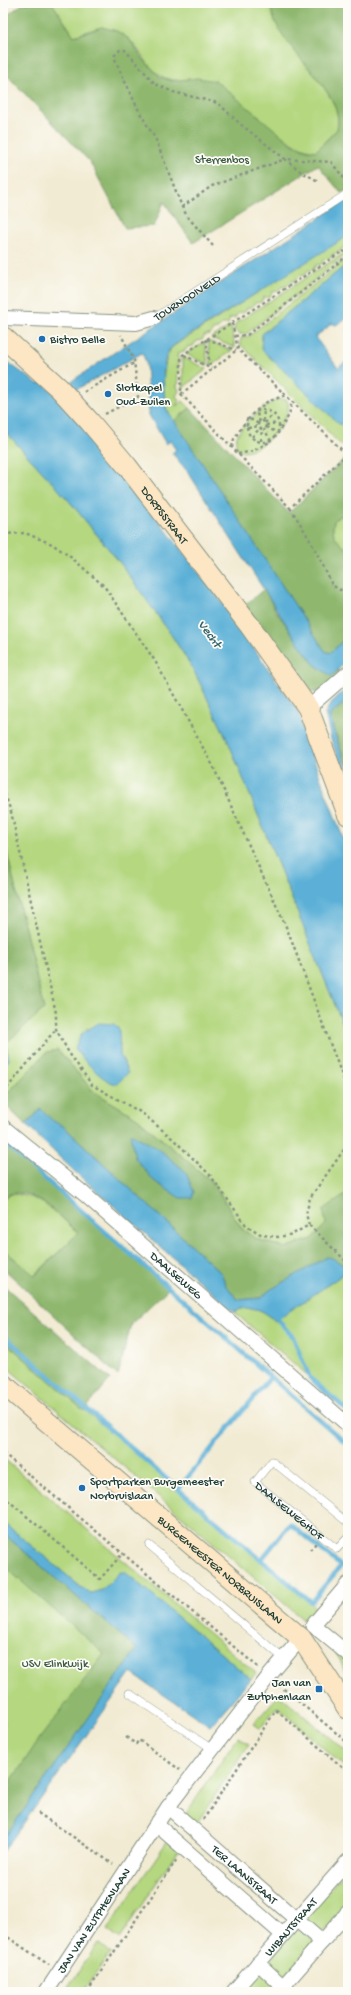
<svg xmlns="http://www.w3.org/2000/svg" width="351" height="1995" font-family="'Gochi Hand',sans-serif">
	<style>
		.green { fill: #b4d77f; stroke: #6a8a5a; fill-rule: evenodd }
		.forest { fill: #8fb86e; stroke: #577a51 }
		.water { fill: #5bb0d7; stroke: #3d7686 }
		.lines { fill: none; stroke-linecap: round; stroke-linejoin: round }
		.stream { stroke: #5bb0d7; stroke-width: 4.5 }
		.lane-casing { stroke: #889484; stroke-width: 8 }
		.street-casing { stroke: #889484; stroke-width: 16 }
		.secondary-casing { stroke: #889484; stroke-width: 22 }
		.path { stroke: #889484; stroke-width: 2.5; stroke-dasharray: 3 3; stroke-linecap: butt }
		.lane { stroke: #fff; stroke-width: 7 }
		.street { stroke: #fff; stroke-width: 14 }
		.secondary { stroke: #fce6c4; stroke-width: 20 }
		.poi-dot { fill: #1f6fb2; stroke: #fdfcf7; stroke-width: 1.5 }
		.labels { text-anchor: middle; stroke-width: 3.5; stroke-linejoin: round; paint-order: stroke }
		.park-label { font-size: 12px; fill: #3d5c43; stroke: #fdfcf7 }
		.street-label { font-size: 12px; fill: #1f3d34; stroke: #fdfcf7 }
		.poi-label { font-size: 12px; fill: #1f3d34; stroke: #fdfcf7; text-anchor: start }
		.water-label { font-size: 13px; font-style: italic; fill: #316065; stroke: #fdfcf7 }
	</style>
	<rect width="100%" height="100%" fill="#fdfcf7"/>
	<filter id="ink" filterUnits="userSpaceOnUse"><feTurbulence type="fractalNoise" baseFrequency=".025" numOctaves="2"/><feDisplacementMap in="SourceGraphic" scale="8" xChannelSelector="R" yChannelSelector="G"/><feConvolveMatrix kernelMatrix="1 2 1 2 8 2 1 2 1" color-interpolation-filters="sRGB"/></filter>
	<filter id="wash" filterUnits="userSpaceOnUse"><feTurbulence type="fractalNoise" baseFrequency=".012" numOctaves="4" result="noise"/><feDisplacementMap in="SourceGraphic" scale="16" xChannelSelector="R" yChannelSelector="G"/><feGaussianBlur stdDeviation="0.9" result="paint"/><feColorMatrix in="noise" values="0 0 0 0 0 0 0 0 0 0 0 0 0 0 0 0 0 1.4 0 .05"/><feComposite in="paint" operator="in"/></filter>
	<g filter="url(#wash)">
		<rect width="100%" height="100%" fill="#f2ebd3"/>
		<path class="green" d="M52 3H270C274 47 347 90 337 129L316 151C301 149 290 142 278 134L184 80C152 83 148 59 130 40 124 34 110 31 102 27L74 36Z
			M346 236H348V249L342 248 339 253 333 254 330 259 323 260 322 264 316 265 313 270H308L305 275 299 276 295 281H291L287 286 281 287 279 291 272 292 270 297H264L261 302 255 303 252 307 247 308 245 312 238 313 235 318H230L228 324H222L218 329 213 330 210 335H205L202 340 197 341 193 346 187 347 185 351 179 352 177 356 180 361 177 366 180 370 177 376 179 381 177 386 179 391 176 396 179 400 176 406 183 401 190 408 174 421C172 417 168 412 166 407 161 389 163 364 171 348Z
			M344 253 346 255 246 334H239L234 329 236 323Z
			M348 257V263L262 334 339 424 348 425V447L341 445 240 344 241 338 249 336Z
			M231 326 235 348 211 338Z
			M208 341 232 350 211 366Z
			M205 342 208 365 186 354Z
			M183 357 207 369 183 388Z
			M279 399 287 400C296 419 258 457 239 450 224 434 266 404 279 399Z
			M3 429 70 502 121 564 170 633 192 667 228 741 348 1037V1193L324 1210 326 1224 312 1239 285 1248 256 1239 242 1229 213 1183 137 1118 93 1091 58 1050 47 1052 3 1098V1068L9 1059 6 1043 44 1009 3 836ZM88 1028 120 1043V1055L125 1063 113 1083C99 1075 85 1062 75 1048L82 1033Z
			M348 512V550C337 541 329 534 335 519Z
			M12 1194C42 1195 57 1214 78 1233L34 1276 3 1249V1198Z
			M348 1271V1410L234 1312C250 1304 263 1309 275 1321Z
			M3 1340 317 1609 306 1622 3 1364Z
			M3 1458 256 1673 251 1679 125 1573H120L102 1590 91 1593 82 1588 3 1522Z
			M3 1540 123 1654 3 1835Z
			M333 1648 348 1659V1680L340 1660Z
			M279 1695 348 1753V1770L277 1707 260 1729 253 1724Z
			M238 1737 249 1744 195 1826 185 1815Z
			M168 1840 179 1849 119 1939 107 1930Z
			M348 1869V1905L321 1936 302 1920Z
			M297 1927 315 1942 282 1980 265 1964Z
			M98 1943 110 1953 83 1992H65Z
			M259 1971 276 1986 271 1992H241Z"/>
		<path class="forest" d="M24 3H52L74 36 102 27 117 31 129 39 143 59 160 77 172 81 197 78 216 81 292 144 307 150 316 151 337 129C347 90 274 48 270 3H348V190L341 193 318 165 193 243 164 202 154 226 125 228 90 162 3 71V18Z
			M190 408 289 513 343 460 348 461V512L335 519C329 534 337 541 348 550V636L330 653 325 651 174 421Z
			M264 589 276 611 314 664 333 675 338 670 340 675C329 684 319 697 305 691L244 606Z
			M348 687V768L327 710Z
			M3 836 44 1009 6 1043 3 1032Z
			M58 1050 93 1091 137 1118 213 1183 242 1229 256 1239 285 1248 312 1239 326 1224 323 1210 348 1193V1262L343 1265 336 1261 270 1290 261 1298 238 1300 226 1285 221 1273 63 1126 53 1122 41 1109 26 1125 3 1103V1098L47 1052Z
			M3 1142 169 1288 131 1324 118 1376 3 1268V1249L35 1276 78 1233C63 1218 26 1179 3 1198Z
			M3 1285 110 1379 84 1411 3 1340Z
			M3 1533 137 1649 7 1834 3 1835V1793L40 1738 104 1654 3 1565Z"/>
		<path class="water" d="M348 199V236L180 341C177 343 173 346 170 349 160 364 164 391 166 408L325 651 330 653 348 636V659L333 675 331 676 314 664 297 641 188 472 172 453 176 450 170 441 166 444 149 415 146 362 142 353 59 399 113 461 220 600 297 710 322 783 348 851V1037L228 741 192 667 170 633 121 564 70 502 3 429V359L38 384 42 383 54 393C151 327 250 264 348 199Z
			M348 263V317L336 325 331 323 328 327 315 337 338 368 348 360V425L339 424 261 349 262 334Z
			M348 687V700L330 715C334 739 348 762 348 786L331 739 325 713 331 703Z
			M99 1023 114 1024 119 1029 120 1055 128 1073 117 1084C104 1083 82 1059 75 1048L82 1033Z
			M3 1032 9 1059 3 1068Z
			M41 1109 53 1121 63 1126 221 1273 226 1285 238 1300 261 1298 270 1290 327 1257 332 1258 343 1265 348 1262V1271L275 1321C263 1309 250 1304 234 1312L74 1171 26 1125Z
			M130 1133 159 1149 185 1171 194 1192 192 1198H180L154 1181 135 1158Z
			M3 1522 82 1588 91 1593 102 1590 120 1572H125L251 1679 210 1726 131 1673 3 1852V1835L7 1834 137 1649 3 1533Z"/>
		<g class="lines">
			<path class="stream" d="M3 1142 348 1445
				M278 1320 293 1337 310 1378 348 1411
				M3 1335 178 1489 311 1602 341 1566 290 1524 261 1560
				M178 1489 270 1378"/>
		</g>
	</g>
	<g filter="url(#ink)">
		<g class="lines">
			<defs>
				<g id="lane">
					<path id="s1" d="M154 318 348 193"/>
					<path id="s2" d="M348 1523 272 1461 255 1482 337 1549 348 1537"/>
					<path d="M149 1545 284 1659"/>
					<path d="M129 1693 212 1749"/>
				</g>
				<g id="street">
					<path d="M3 318 136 323 154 318"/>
					<path d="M308 708 348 673"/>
					<path id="s3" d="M3 1127 83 1193 348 1425"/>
					<path d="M348 1584 313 1625 348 1654"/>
					<path id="s4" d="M168 1807 322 1942"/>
					<path d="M156 1824 283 1935"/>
					<path d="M258 1963 289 1992"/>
					<path id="s5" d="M46 1992 168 1807 269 1676 301 1638"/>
					<path id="s6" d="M233 1992 348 1861"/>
					<path d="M278 1992 348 1912"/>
				</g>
				<g id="secondary">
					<path id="s7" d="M3 337 60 389 90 422 127 466 250 626 308 708 348 815"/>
					<path id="s8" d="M3 1384 301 1638 348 1709"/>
				</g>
			</defs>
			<use href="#lane" class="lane-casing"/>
			<use href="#street" class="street-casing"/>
			<use href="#secondary" class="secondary-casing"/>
			<path class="path" d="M182 207 212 186 285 159 300 171 318 181
				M213 246 187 216 182 207 156 140 140 113 120 71 114 56 120 50H125L155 84 173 92 218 103 239 123 285 159 331 162 348 183
				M232 323 238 349 346 454
				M235 336 247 335 347 256V253L343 251 181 356V394L290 508 348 453
				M206 339 210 367
				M207 339 236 350
				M184 355 212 369
				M84 392 134 363
				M181 394 238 349
				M247 426a16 16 0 1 1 32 0a16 16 0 1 1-32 0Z
				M105 414 138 397 134 360 121 335
				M263 421 264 410
				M258 425a4 4 0 1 1 8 0a4 4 0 1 1-8 0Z
				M260 422 256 411 267 402 286 395
				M265 423 273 414
				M266 425 278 423
				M266 427 278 433 289 415 292 401
				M248 428 258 426
				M252 437 260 428
				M261 441 262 429
				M232 447 234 439 248 418 259 424
				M238 454 253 451 271 441 264 429
				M290 508C307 533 320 558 332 585L340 590 348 587
				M3 534 25 533 52 544 72 558 104 586 155 661 212 764 287 929 348 1091
				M3 788 11 812 56 1013V1029L69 1053 92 1085 142 1113 173 1139 210 1175 246 1225 262 1235 279 1237 293 1234 309 1225 348 1263
				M3 1093 56 1029
				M309 1225 306 1214 310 1198 348 1144
				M3 1453 258 1667
				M3 1496 100 1579 123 1553
				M310 1550 316 1543
				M279 1685 348 1743
				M126 1737 136 1744 139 1740 180 1770
				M38 1813 113 1864
				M203 1820 276 1710 348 1772
				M3 1934 49 1965
				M87 1992 177 1859"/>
			<use href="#lane" class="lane"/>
			<use href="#street" class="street"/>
			<use href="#secondary" class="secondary"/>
		</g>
	</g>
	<g class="poi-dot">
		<circle cx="42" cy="339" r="4"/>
		<circle cx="108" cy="394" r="4"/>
		<circle cx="82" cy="1488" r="4"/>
		<rect x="315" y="1685" width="8" height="8" rx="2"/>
	</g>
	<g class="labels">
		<g class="park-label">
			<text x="222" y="163">Sterrenbos</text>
			<text x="55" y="1667">USV Elinkwijk</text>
		</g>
		<g class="street-label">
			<text dy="4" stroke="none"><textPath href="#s1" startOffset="39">TOURNOOIVELD</textPath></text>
			<text dy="4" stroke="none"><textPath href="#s7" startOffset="241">DORPSSTRAAT</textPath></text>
			<text dy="4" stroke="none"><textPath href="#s3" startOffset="228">DAALSEWEG</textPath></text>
			<text dy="4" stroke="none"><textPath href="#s2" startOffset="170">DAALSEWEGHOF</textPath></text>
			<text dy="4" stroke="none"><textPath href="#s8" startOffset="286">BURGEMEESTER NORBRUISLAAN</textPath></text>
			<text dy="4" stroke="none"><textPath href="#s4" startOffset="102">TER LAANSTRAAT</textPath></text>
			<text dy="4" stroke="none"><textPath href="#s5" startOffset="86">JAN VAN ZUTPHENLAAN</textPath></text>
			<text dy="4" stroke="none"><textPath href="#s6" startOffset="87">WIBAUTSTRAAT</textPath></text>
		</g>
		<g class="poi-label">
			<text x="50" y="343">Bistro Belle</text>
			<text x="116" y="391">Slotkapel<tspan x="116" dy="14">Oud-Zuilen</tspan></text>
			<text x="90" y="1485">Sportparken Burgemeester<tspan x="90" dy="14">Norbruislaan</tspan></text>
			<text x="311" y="1686" text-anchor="end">Jan van<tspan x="311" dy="14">Zutphenlaan</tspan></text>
		</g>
		<g class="water-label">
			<text transform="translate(211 633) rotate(53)" y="5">Vecht</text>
		</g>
	</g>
	<rect width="351" height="1995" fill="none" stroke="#fdfcf7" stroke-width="16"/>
</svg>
